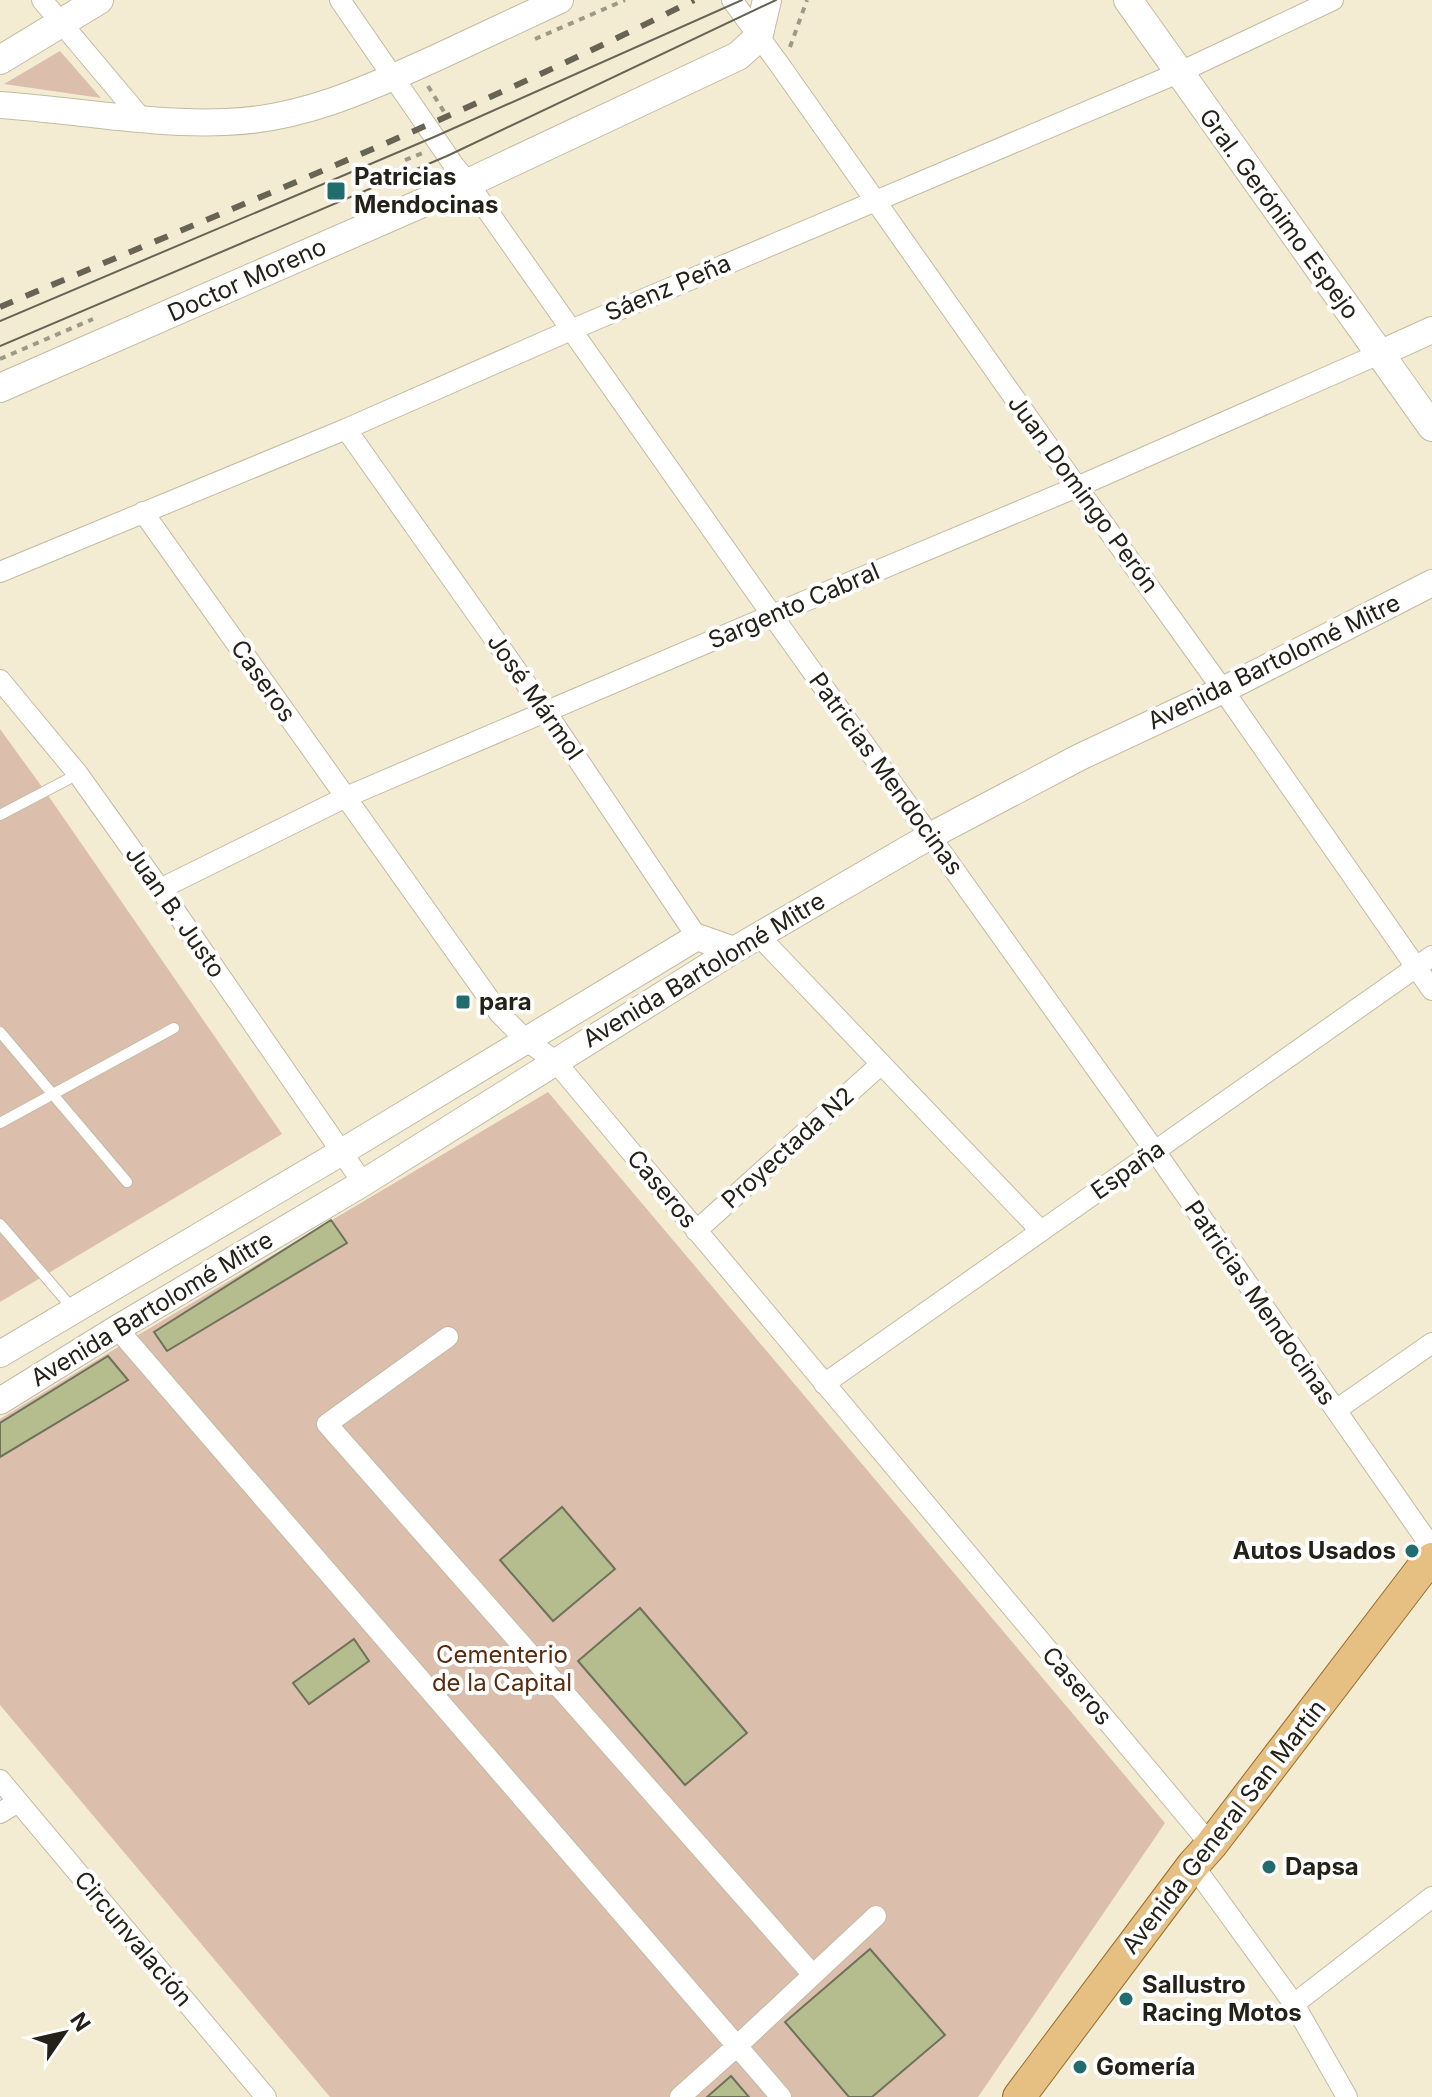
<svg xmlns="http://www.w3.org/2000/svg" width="1432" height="2097" font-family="Inter,sans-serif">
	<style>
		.green { fill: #dcbead }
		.building { fill: #b5bc8d; stroke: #6e725b; stroke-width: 2 }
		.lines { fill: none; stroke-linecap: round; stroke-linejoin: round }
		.service-casing { stroke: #c2bba2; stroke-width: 12 }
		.minor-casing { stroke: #c2bba2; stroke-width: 22 }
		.tertiary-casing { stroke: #c2bba2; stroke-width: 28 }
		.secondary-casing { stroke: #c2bba2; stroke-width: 30 }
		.primary-casing { stroke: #986c28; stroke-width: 34 }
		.path { stroke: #9e9986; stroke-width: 4; stroke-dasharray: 6 6; stroke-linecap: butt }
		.service { stroke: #fff; stroke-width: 10 }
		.minor { stroke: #fff; stroke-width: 20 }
		.tertiary { stroke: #fff; stroke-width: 26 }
		.secondary { stroke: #fff; stroke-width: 28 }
		.primary { stroke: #e6bf83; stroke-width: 32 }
		.tram { stroke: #686455; stroke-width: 2 }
		.rail { stroke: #686455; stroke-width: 6; stroke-dasharray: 14 14; stroke-linecap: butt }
		.poi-dot { fill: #216d6e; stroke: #fff; stroke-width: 3 }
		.labels { text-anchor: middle; stroke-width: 8; stroke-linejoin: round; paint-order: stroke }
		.poi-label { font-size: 24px; font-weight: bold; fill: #242118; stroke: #fff; text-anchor: start }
		.street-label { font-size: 24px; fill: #242118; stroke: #fff }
		.park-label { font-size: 24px; fill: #572c0f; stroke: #fff }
	</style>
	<rect width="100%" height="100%" fill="#f3ecd2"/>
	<path class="green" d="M60 51 101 98 4 84Z
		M0 729 45 791 282 1134 0 1302Z
		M548 1092 1165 1823 978 2097H330L0 1705V1419L128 1341Z"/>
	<path class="building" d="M331 1220 347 1243 167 1351 154 1332Z
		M108 1356 128 1380 0 1457V1423Z
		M562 1507 615 1569 553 1621 500 1560Z
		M640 1608 747 1733 685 1785 578 1661Z
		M354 1639 369 1661 309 1704 293 1683Z
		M870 1949 945 2035 872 2097H849L785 2022Z
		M731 2076 749 2097H707Z"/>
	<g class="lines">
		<defs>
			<path id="service" d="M0 815 78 774
				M0 1032 127 1182
				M0 1123 174 1028
				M0 1224 73 1309"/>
			<path id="minor" d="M42 0 142 119
				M340 0 453 164 468 183 772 615 1155 1151 1432 1548
				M732 0 779 64 1077 487 1223 690 1432 990
				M346 429 546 712 697 937
				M143 512 500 1014 527 1041 555 1061 1211 1845
				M0 572 346 429 571 330 1178 73 1333 0
				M0 680 78 774 160 889 363 1183
				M160 889 346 797 772 615 1077 487 1379 354
				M758 935 1041 1231
				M696 1231 880 1065
				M118 1328 128 1341 781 2097
				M448 1337 327 1424 813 1975
				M824 1384 1432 956
				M1336 1410 1432 1343
				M0 1780 266 2097
				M0 1813 18 1802
				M1193 1865 1294 2004 1347 2097
				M1294 2004 1432 1897
				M680 2097 737 2046 876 1916"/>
			<path id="tertiary" d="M0 105C75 110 150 125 225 122 301 120 370 88 438 57 479 38 519 19 560 0
				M1379 354 1432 330
				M0 1354 340 1153 697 937 734 950
				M0 1401 118 1328 363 1183 734 950 930 836 1080 757 1223 690 1432 583"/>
			<path id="secondary" d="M1128 0 1432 427
				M0 60 99 0
				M0 388 468 183 738 56 758 38 767 0"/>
			<path id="primary" d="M1019 2097 1193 1865 1211 1845 1421 1570 1432 1559"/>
		</defs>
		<use href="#service" class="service-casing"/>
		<use href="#minor" class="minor-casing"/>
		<use href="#tertiary" class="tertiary-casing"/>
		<use href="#secondary" class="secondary-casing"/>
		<use href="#primary" class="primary-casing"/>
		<path class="path" d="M535 39 625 0
			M790 47 807 0
			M428 86 446 115
			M405 160 423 153
			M0 359 93 319"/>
		<use href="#service" class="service"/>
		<use href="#minor" class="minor"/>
		<use href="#tertiary" class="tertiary"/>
		<use href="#secondary" class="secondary"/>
		<use href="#primary" class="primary"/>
		<path class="tram" d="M0 321 434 137 742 0
			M0 346 447 156 776 0"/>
		<path class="rail" d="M0 307C232 208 468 114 694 0"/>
	</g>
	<g class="poi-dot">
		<rect x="326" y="181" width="20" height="20" rx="4"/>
		<rect x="455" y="994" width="16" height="16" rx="4"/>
		<circle cx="1412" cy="1551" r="8"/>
		<circle cx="1269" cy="1867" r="8"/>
		<circle cx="1126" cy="1999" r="8"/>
		<circle cx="1080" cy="2067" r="8"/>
	</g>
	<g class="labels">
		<g class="poi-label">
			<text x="354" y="185">Patricias<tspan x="354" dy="28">Mendocinas</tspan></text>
			<text x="479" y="1010">para</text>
			<text x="1396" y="1559" text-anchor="end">Autos Usados</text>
			<text x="1285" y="1875">Dapsa</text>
			<text x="1142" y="1993">Sallustro<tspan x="1142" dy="28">Racing Motos</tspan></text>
			<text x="1096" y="2075">Gomería</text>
		</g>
		<g class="street-label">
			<text transform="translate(1279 214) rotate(54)" y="8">Gral. Gerónimo Espejo</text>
			<text transform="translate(247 280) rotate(-24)" y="8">Doctor Moreno</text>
			<text transform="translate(668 288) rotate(-23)" y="8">Sáenz Peña</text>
			<text transform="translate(1083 494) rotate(54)" y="8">Juan Domingo Perón</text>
			<text transform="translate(794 606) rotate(-23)" y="8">Sargento Cabral</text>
			<text transform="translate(1274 662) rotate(-26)" y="8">Avenida Bartolomé Mitre</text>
			<text transform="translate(263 681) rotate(55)" y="8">Caseros</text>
			<text transform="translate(535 697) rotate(55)" y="8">José Mármol</text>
			<text transform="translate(886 774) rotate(54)" y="8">Patricias Mendocinas</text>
			<text transform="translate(175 912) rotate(55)" y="8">Juan B. Justo</text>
			<text transform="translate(704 970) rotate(-31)" y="8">Avenida Bartolomé Mitre</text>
			<text transform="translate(788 1148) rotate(-42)" y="8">Proyectada N2</text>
			<text transform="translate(1128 1170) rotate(-35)" y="8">España</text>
			<text transform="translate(662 1189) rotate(50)" y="8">Caseros</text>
			<text transform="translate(1260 1303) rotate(55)" y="8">Patricias Mendocinas</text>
			<text transform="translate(152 1309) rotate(-31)" y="8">Avenida Bartolomé Mitre</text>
			<text transform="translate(1077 1686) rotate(50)" y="8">Caseros</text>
			<text transform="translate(1224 1827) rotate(-52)" y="8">Avenida General San Martín</text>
			<text transform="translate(133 1939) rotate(50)" y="8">Circunvalación</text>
		</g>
		<g class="park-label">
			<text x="502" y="1663">Cementerio<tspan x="502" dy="28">de la Capital</tspan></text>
		</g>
	</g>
	<g transform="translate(64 2033) rotate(56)" stroke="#ffffff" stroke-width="6" paint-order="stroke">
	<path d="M0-6L14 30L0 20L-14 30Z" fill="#242118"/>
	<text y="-12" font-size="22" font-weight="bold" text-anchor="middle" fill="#242118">N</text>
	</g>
</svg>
